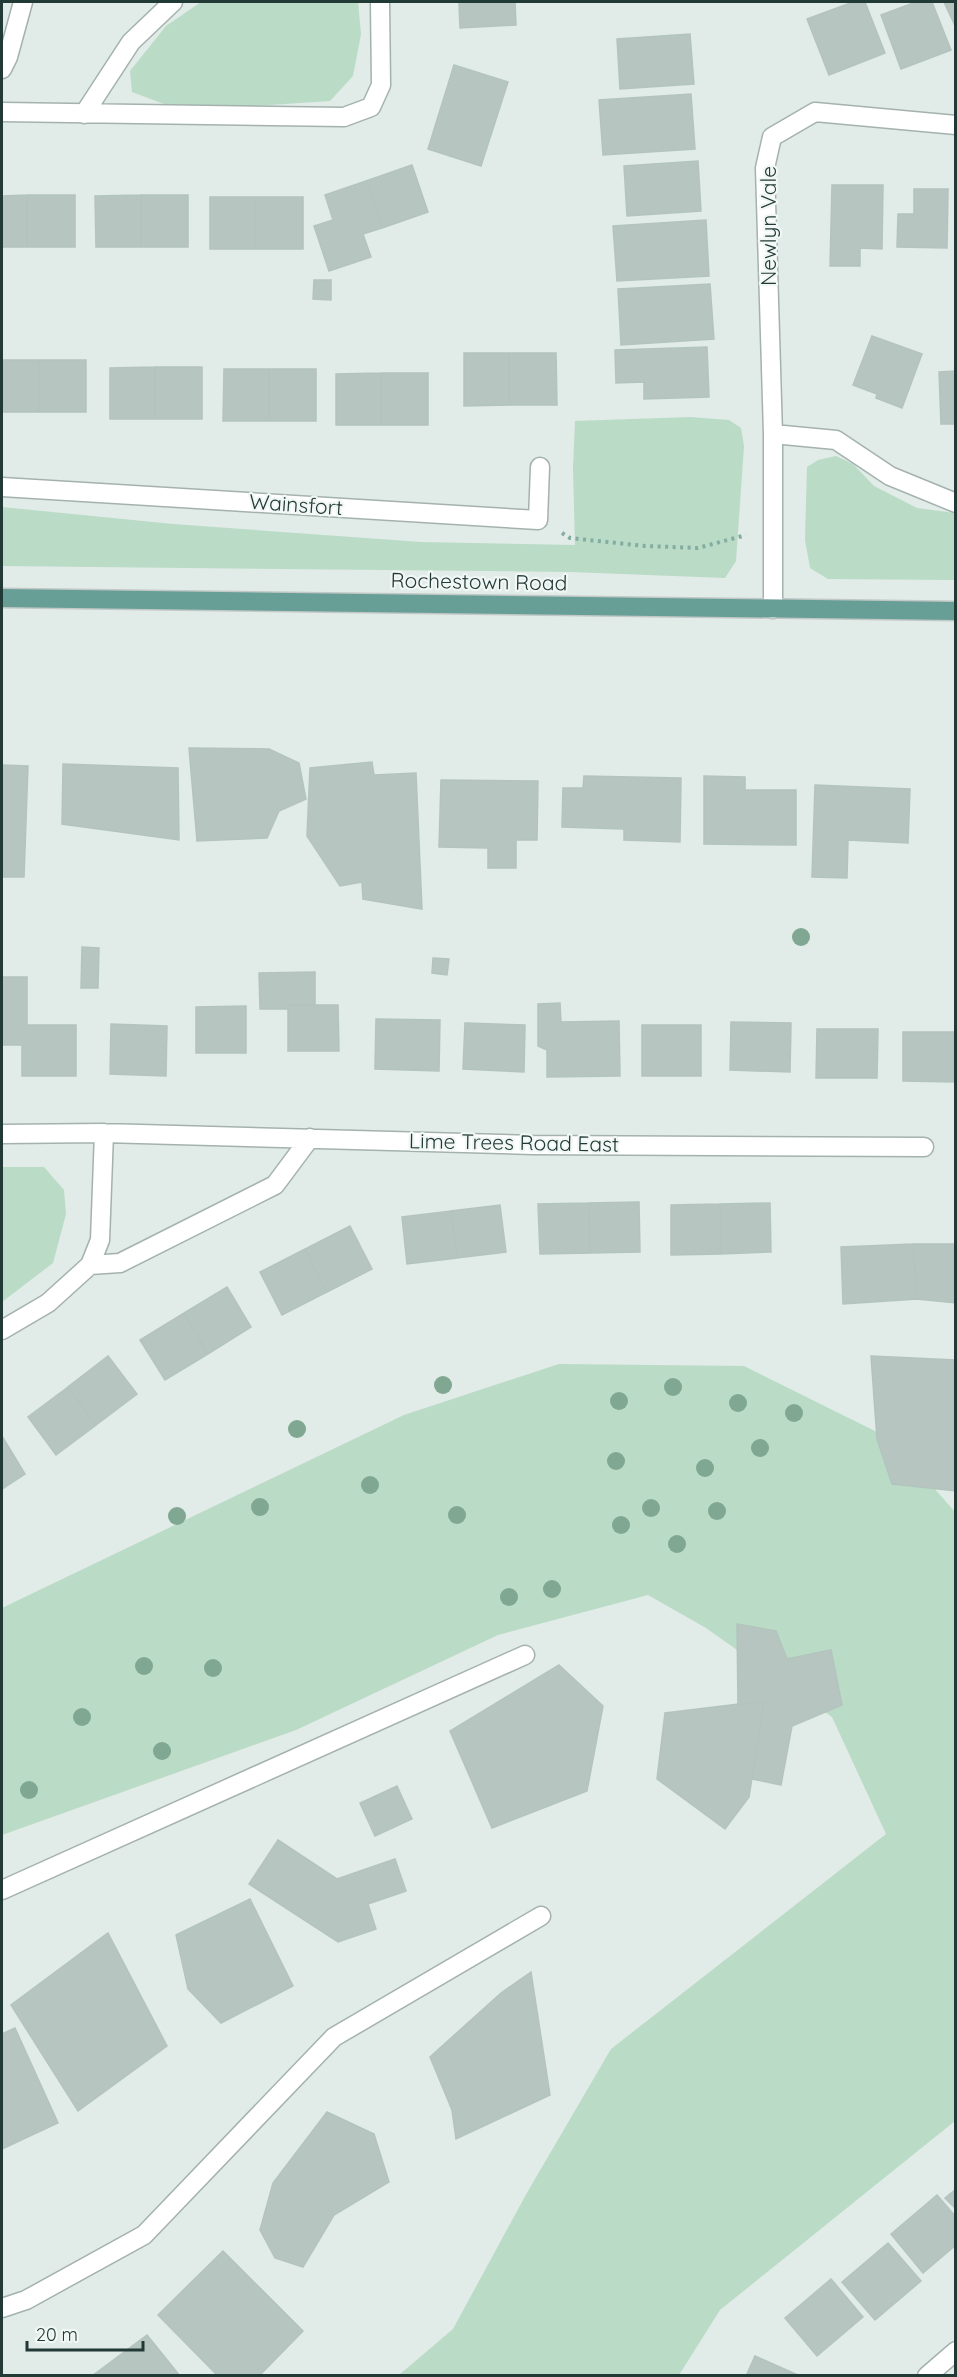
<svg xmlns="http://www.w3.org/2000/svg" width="957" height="2377" font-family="Quicksand,sans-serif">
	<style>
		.green { fill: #badbc6 }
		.building { fill: #b6c5c0; stroke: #b3c4be; stroke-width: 1.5 }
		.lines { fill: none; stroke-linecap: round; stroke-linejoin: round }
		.minor-casing { stroke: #a4b2ae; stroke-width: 21 }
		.major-casing { stroke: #c1c8c7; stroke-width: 21 }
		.path { stroke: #83ada3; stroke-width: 4; stroke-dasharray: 3 4.5; stroke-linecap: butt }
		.minor { stroke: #fff; stroke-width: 18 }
		.major { stroke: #679e95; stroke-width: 18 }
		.tree { fill: #7fa792 }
		.labels { text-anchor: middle; stroke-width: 4.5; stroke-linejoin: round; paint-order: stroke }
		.street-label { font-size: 21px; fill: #223a36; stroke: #f1f7f5 }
	</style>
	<rect width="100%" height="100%" fill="#e1ebe7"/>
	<path class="green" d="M201 2H358L361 34 353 76 330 101 222 108 164 104 132 92 130 71 166 26Z
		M690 417 729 420 741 428 744 446 736 561 725 578 571 572 2 566V507L173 524 421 542 575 545 573 468 575 421Z
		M836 456 853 464 874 486 917 508 955 513V580L828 579 810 568 805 540 807 467 818 460Z
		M2 1167H44L64 1190 66 1214 53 1263 2 1302Z
		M559 1364 744 1366 891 1439 955 1512V2121L720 2310 679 2375H399L453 2329 528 2191 611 2049 886 1834 832 1717 706 1628 648 1595 498 1635 296 1730 2 1835V1608L404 1415Z"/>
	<path class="building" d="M459 2H515L516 25 460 28Z
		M853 2H865L885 53 829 75 807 19Z
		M916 2H932L951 50 901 69 881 15Z
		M944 2H956V28Z
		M690 34 694 84 620 89 617 39Z
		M454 65 508 82 481 166 428 149Z
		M691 94 695 149 603 155 599 100Z
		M698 161 701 211 627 216 624 166Z
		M412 165 428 212 382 228 366 181Z
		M366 181 382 228 363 234 371 257 329 271 314 226 333 220 325 195Z
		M832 185H883L882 249 860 248V266H830Z
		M914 189H948L947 248 897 247 898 214H914Z
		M27 195V247H2V196Z
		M27 195H75V247H27Z
		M141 195H188V247H141Z
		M141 195V247H96L95 196Z
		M210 197H255L256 249H210Z
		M255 197H303V249H256Z
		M706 220 709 276 617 281 613 226Z
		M314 280H331V300L313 299Z
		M710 284 714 339 621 345 618 289Z
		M872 336 922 354 902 408 876 398 877 394 853 385Z
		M707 347 709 397 644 399V382L616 383 615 350Z
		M464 353H509V405L464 406Z
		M509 353H556L557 405H509Z
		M2 360H39V412H2Z
		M39 360H86V412H39Z
		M155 367H202V419H155Z
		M155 367V419H110V368Z
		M224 369H269V421H223Z
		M269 369H316V421H269Z
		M956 371V424H941L939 372Z
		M381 373H428V425H381Z
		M381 373V425H336V374Z
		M189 748 269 749 299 763 306 799 279 811 267 838 197 841Z
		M372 762 374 775 416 773 422 909 363 899 362 882 340 886 307 836 310 768Z
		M63 764 178 768 179 840 62 824Z
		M2 765 28 766 24 877H2Z
		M584 776 681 778 680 842 624 840V829L562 827 563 788H583Z
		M704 776 745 777V790H796V845L704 844Z
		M441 780 538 781 537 840H516V868H488V848L439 847Z
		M815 785 910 789 908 843 848 840 847 878 812 877Z
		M82 947 99 948 98 988H81Z
		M433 958 449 959 447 975 432 973Z
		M315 972V1005H288V1009H260L259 973Z
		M2 977H27V1025H76V1076H22V1045H2Z
		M560 1003 561 1022 619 1021 620 1076 547 1077V1050L538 1046V1004Z
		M288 1005H338L339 1051H288Z
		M246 1006V1053H196V1007Z
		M376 1019 440 1020 439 1071 375 1069Z
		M731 1022 791 1023 790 1072 730 1070Z
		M465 1023 525 1025 524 1072 463 1069Z
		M111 1024 167 1026 166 1076 110 1074Z
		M642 1025H701V1076H642Z
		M817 1029H878L877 1078H816Z
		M903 1032H956V1082L903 1081Z
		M639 1202 640 1252 590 1253 589 1203Z
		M589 1203 590 1253 540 1254 538 1204Z
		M770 1203 771 1252 721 1254 720 1204Z
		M720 1204 721 1254 671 1255V1205Z
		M500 1205 506 1252 457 1258 451 1211Z
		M451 1211 457 1258 407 1264 402 1217Z
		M350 1226 372 1269 327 1292 305 1249Z
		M913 1244 917 1299 843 1304 841 1247Z
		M913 1244H956V1303L917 1299Z
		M305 1249 327 1292 282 1315 260 1272Z
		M227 1287 251 1327 208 1354 184 1313Z
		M184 1313 208 1354 165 1380 140 1340Z
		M108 1356 137 1394 96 1425 68 1387Z
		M871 1356 956 1360V1491L892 1484 877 1439Z
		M68 1387 96 1425 56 1455 28 1417Z
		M2 1436 25 1474 2 1489Z
		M737 1624 776 1631 787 1659 831 1650 842 1705 792 1726 781 1785 752 1779 764 1701 738 1705Z
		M559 1665 603 1706 587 1791 492 1828 450 1731Z
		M764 1701 749 1797 725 1829 657 1779 665 1713Z
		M397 1786 412 1819 375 1836 360 1803Z
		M278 1840 337 1879 395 1859 406 1891 368 1904 376 1929 338 1942 249 1884Z
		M250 1899 293 1986 221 2023 188 1989 176 1935Z
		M108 1933 167 2046 78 2111 11 2005Z
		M531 1972 550 2095 456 2139 452 2110 430 2057 501 1993Z
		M15 2028 58 2123 2 2149V2034Z
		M327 2112 374 2134 389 2182 334 2215 303 2267 275 2258 260 2230 273 2183Z
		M956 2189V2209L945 2198Z
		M937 2195 956 2217V2245L923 2273 891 2234Z
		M888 2243 921 2281 875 2320 842 2282Z
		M223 2251 303 2331 259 2376H218L158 2315Z
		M831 2279 863 2317 817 2356 785 2318Z
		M147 2335 180 2376H92Z
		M755 2356 800 2376H746Z"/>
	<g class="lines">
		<defs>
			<path id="minor" d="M2 69 8 57 23 2
				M2 112 344 117 371 107 381 85 380 2
				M84 114 131 42 173 2
				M773 434 836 440 890 476 956 503
				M2 487 538 520 540 467
				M773 609V434L765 168 772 137 815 112 956 125
				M2 1134 104 1133 533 1145 924 1147
				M90 1265 120 1263 275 1185 310 1138
				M2 1330 48 1303 90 1265 100 1240 104 1133
				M2 1890 525 1655
				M2 2308 26 2300 144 2235 334 2037 541 1916
				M927 2376 956 2351"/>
			<path id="major" d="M2 598 956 611"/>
		</defs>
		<use href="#minor" class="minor-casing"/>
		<use href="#major" class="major-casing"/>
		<path class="path" d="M562 533 570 538 645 546 698 548 746 535"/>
		<use href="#minor" class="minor"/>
		<use href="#major" class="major"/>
	</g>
	<g class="tree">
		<circle cx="801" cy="937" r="9"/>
		<circle cx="443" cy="1385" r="9"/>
		<circle cx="673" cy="1387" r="9"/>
		<circle cx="619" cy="1401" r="9"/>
		<circle cx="738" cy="1403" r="9"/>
		<circle cx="794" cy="1413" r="9"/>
		<circle cx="297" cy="1429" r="9"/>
		<circle cx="760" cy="1448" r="9"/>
		<circle cx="616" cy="1461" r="9"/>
		<circle cx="705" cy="1468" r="9"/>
		<circle cx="370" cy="1485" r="9"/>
		<circle cx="260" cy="1507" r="9"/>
		<circle cx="651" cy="1508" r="9"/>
		<circle cx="717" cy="1511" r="9"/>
		<circle cx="457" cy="1515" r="9"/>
		<circle cx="177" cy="1516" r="9"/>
		<circle cx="621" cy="1525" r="9"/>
		<circle cx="677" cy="1544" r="9"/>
		<circle cx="552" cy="1589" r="9"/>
		<circle cx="509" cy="1597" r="9"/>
		<circle cx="144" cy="1666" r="9"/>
		<circle cx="213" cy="1668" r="9"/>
		<circle cx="82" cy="1717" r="9"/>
		<circle cx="162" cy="1751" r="9"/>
		<circle cx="29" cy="1790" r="9"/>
	</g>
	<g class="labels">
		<g class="street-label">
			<text transform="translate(769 226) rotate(-90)" y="7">Newlyn Vale</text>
			<text transform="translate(296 505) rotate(4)" y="7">Wainsfort</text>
			<text transform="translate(479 582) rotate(1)" y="7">Rochestown Road</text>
			<text transform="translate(514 1143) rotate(1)" y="7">Lime Trees Road East</text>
		</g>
	</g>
	<rect width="957" height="2377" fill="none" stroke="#223a36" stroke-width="6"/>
	<path d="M27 2341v9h116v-9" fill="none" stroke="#223a36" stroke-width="3"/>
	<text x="36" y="2341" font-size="18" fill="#223a36" stroke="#f1f7f5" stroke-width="4.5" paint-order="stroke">20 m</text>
</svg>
